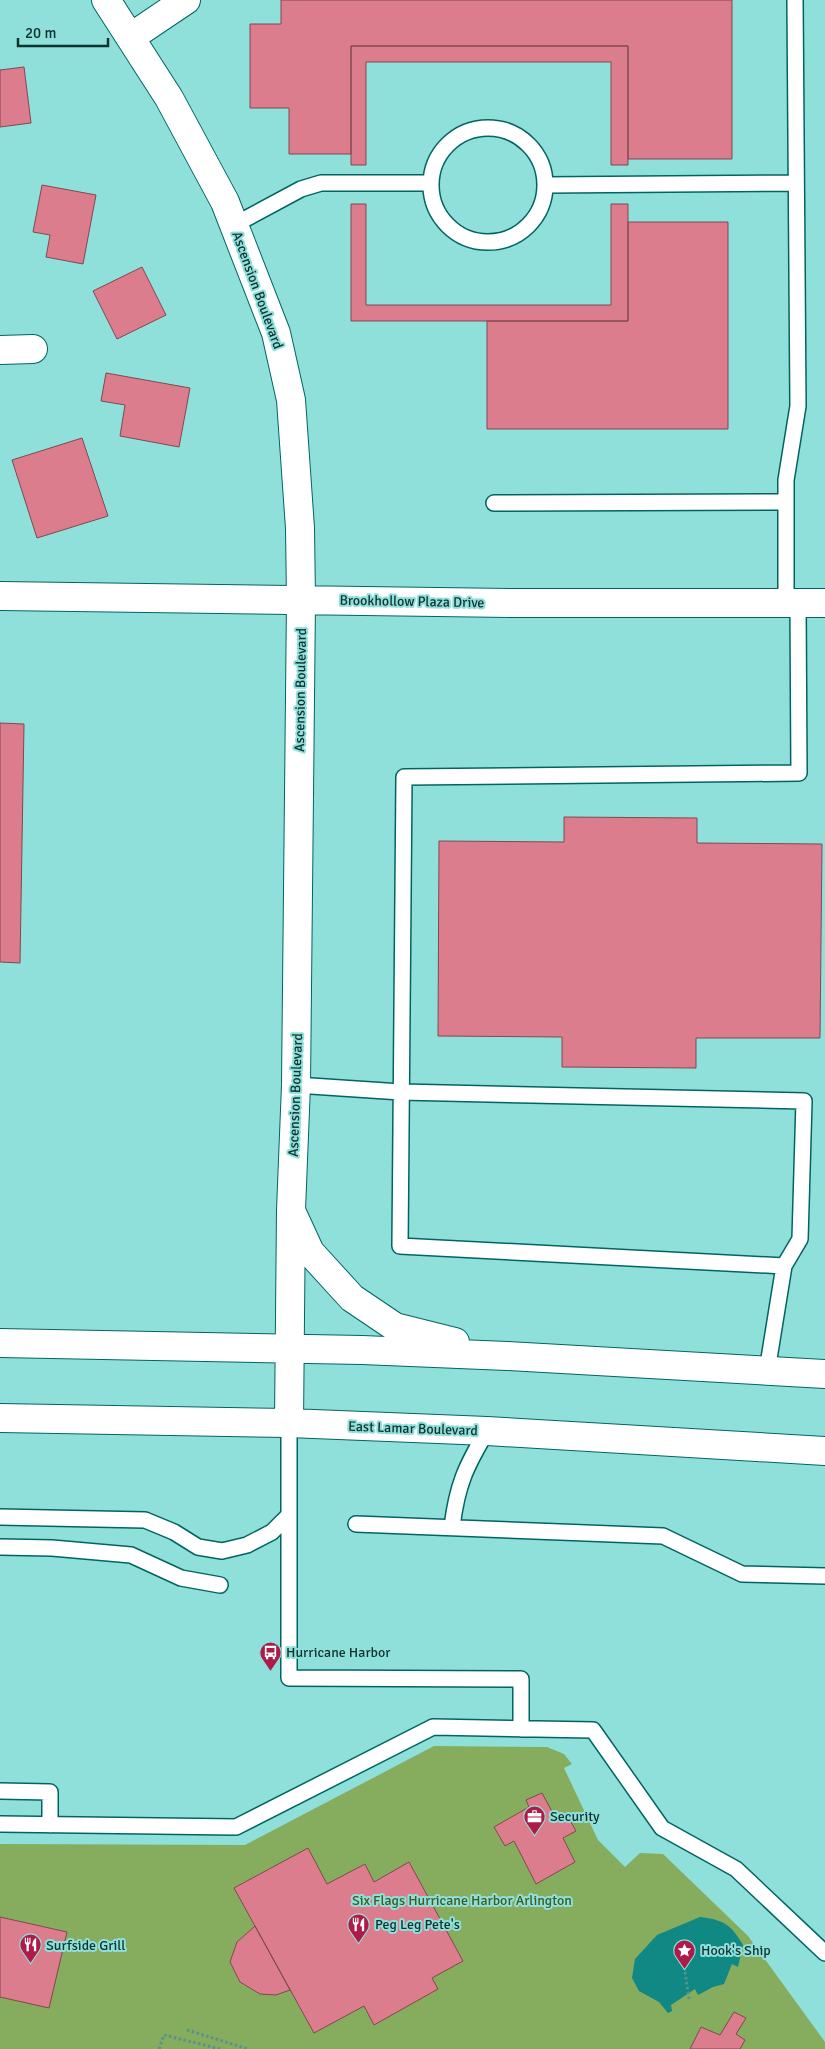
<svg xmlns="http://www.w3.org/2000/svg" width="825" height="2049" font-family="Signika,sans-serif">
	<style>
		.green { fill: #86ac5d }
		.water { fill: #108883 }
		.building { fill: #dc7d8d; stroke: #814851 }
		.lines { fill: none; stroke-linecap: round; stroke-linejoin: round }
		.lane-casing { stroke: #006561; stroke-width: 18 }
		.street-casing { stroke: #006561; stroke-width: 30 }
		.secondary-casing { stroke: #006561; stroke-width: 30 }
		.path { stroke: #56928e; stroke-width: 3; stroke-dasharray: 2.5 2.5; stroke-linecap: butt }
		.lane { stroke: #fff; stroke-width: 15 }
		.street { stroke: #fff; stroke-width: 28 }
		.secondary { stroke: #fff; stroke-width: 28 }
		.labels { text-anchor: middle; stroke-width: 4; stroke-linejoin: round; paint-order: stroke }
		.street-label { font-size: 14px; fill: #0f312f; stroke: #8fe0da }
		.poi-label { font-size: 14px; fill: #0f312f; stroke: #8fe0da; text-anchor: start }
		.park-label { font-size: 14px; fill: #405a20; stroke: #8fe0da }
	</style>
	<rect width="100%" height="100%" fill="#8fe0da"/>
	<path class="green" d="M434 1746 547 1747 564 1754 572 1764 564 1768 598 1840 625 1867 640 1853 663 1854 748 1936 825 2042V2049H0V1844L245 1845Z"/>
	<path class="water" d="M700 1917C723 1920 730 1923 743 1945L738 1967 732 1964 724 1984 713 1987 698 1995 695 1989 671 2005 672 2011 668 2013 659 2002 639 1991 632 1978 635 1959 657 1935Z"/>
	<path class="building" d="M281 0H732V159H628V46H351V154H289V108H250V24H281Z
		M351 46H628V165H611V62H366V165H351Z
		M24 67 31 123 0 127V70Z
		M42 185 96 195 83 264 46 257 50 235 33 232Z
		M351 204H366V305H611V204H628V321H351Z
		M628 222H728V429H487V321H628Z
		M142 267 166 315 117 339 93 291Z
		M106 373 190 388 179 447 120 436 125 405 101 401Z
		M82 438 108 516 37 538 12 460Z
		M0 723 24 724 20 963 0 962Z
		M564 817 697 818V843L822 844 820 1038H696V1068L562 1067V1037L438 1036 439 841 564 842Z
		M542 1793 555 1817 566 1813 576 1831 563 1838 575 1862 536 1884 514 1841 505 1846 494 1827 529 1807 526 1800Z
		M308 1848 327 1884 365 1864 374 1882 409 1862 463 1961 432 1978 438 1989 374 2025 364 2006 314 2033 234 1888Z
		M0 1917 67 1932 49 2008 0 1997Z
		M255 1926 290 1990 276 1995 260 1994 240 1982 230 1962 237 1942Z
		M734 2012 746 2018 736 2034 745 2040 740 2049H690L701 2027 720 2035Z"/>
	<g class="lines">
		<defs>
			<path id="lane" d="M431 185a57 57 0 1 1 114 0a57 57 0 1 1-114 0Z
				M546 185 796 183
				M234 225 301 189 321 183H430
				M494 503 786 502
				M786 603V480L798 406 795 0
				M296 1085 401 1092 804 1101 800 1239 784 1266 767 1371
				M784 1266 400 1246 404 777 799 773 798 603
				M289 1423V1678L521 1679V1729
				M0 1517 145 1520 174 1532 198 1547 222 1551 247 1545 272 1532 289 1515
				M356 1524 663 1536 742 1574 825 1576
				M452 1527C457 1485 466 1466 487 1431
				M0 1547 52 1548 131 1555 181 1578 220 1585
				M0 1791 50 1792V1825
				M0 1824 236 1827 433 1727 593 1730 662 1828 736 1869 825 1953"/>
			<path id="street" d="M131 37 186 0
				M0 350 33 349"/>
			<path id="secondary" d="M106 0 169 98 225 202 276 333 291 400 300 528 301 600 296 1085 291 1210 289 1423
				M0 596 512 603H825
				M293 1215 310 1252 352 1298 395 1327 455 1342
				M0 1343 362 1350 507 1356 825 1374
				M0 1418 289 1423 487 1431 825 1451"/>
		</defs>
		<use href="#lane" class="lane-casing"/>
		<use href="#street" class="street-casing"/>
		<use href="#secondary" class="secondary-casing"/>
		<path class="path" d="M685 1972 689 1999
			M187 2030 248 2049
			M159 2049 164 2035 220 2049"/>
		<use href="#lane" class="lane"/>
		<use href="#street" class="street"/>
		<use href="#secondary" class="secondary"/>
	</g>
	<defs>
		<symbol id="bus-pin" viewBox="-11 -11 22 30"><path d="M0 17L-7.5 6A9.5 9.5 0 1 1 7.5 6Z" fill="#ae1b49" stroke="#8fe0da"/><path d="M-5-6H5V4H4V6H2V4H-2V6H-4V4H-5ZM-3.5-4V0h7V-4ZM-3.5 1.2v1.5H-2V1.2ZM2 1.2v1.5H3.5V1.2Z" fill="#fff"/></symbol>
		<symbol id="office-pin" viewBox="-11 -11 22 30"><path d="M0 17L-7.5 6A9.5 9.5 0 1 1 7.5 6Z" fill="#ae1b49" stroke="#8fe0da"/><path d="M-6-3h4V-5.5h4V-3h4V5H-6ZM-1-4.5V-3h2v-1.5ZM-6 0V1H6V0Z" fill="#fff"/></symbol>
		<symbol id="restaurant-pin" viewBox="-11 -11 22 30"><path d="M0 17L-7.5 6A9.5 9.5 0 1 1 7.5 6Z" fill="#ae1b49" stroke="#8fe0da"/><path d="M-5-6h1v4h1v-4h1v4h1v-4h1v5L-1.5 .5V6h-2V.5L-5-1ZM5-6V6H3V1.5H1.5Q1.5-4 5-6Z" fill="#fff"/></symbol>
		<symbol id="sight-pin" viewBox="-11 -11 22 30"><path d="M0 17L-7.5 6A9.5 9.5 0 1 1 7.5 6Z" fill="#ae1b49" stroke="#8fe0da"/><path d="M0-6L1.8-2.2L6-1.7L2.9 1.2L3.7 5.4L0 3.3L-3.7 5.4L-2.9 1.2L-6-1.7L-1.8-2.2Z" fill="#fff"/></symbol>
	</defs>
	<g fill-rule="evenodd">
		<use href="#bus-pin" x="258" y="1640" width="25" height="34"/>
		<use href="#office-pin" x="522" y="1804" width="25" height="34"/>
		<use href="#restaurant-pin" x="346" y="1912" width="25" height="34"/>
		<use href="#restaurant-pin" x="18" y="1932" width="25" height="34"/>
		<use href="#sight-pin" x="672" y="1938" width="25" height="34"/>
	</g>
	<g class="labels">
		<g class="street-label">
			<text transform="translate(258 290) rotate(70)" y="5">Ascension Boulevard</text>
			<text transform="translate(412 601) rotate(1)" y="5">Brookhollow Plaza Drive</text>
			<text transform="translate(300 690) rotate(-89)" y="5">Ascension Boulevard</text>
			<text transform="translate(295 1095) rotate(-88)" y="5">Ascension Boulevard</text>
			<text transform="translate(413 1428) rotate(2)" y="5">East Lamar Boulevard</text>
		</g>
		<g class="poi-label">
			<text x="286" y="1657">Hurricane Harbor</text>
			<text x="550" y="1821">Security</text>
			<text x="375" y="1929">Peg Leg Pete's</text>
			<text x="46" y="1950">Surfside Grill</text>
			<text x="701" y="1955">Hook's Ship</text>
		</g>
		<g class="park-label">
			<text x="462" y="1905">Six Flags Hurricane Harbor Arlington</text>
		</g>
	</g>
	<path d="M18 38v8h90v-8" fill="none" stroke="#0f312f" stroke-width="2.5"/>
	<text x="25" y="38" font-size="15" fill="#0f312f" stroke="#8fe0da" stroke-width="4" paint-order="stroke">20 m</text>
</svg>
